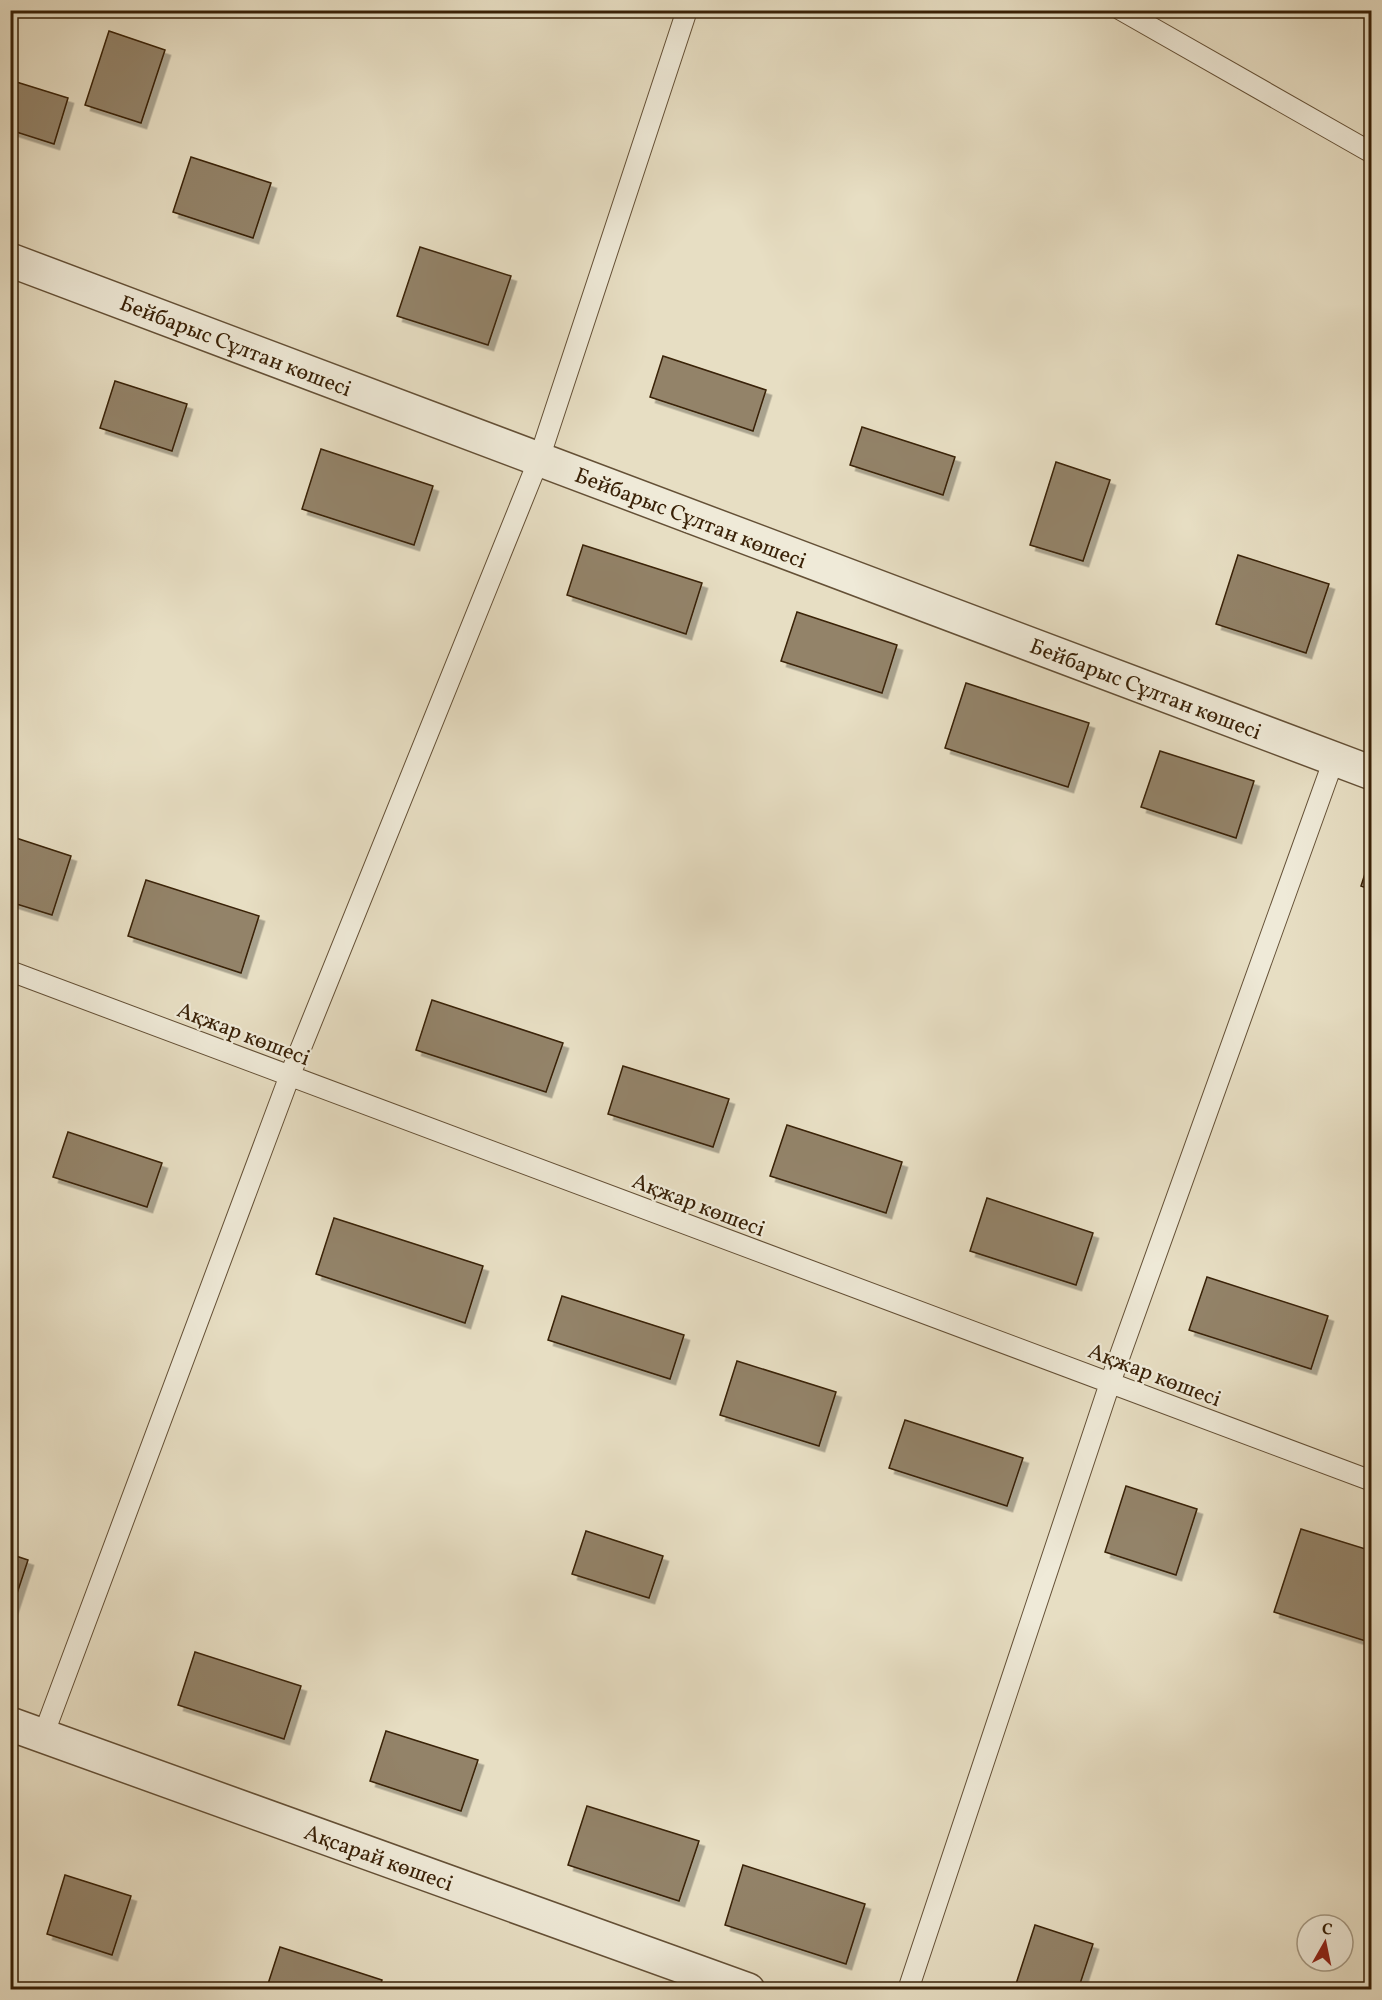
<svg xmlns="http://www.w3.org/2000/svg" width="1382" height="2000" font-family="Vollkorn,serif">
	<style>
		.building { fill: #938369; stroke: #392107; stroke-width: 1.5; filter: url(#shadow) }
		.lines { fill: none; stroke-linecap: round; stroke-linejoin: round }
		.service-casing { stroke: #645036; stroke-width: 22 }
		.minor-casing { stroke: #645036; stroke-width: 36 }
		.service { stroke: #efead8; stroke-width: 20 }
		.minor { stroke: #efead8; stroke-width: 33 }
		.labels { text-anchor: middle; stroke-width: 4.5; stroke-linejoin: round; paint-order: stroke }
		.street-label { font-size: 22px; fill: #392107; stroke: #efead8 }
	</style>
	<defs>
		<filter id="shadow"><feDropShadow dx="5.5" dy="5.5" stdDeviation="0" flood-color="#0004"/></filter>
	</defs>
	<rect width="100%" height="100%" fill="#e7dec3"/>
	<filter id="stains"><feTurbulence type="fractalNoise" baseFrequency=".00333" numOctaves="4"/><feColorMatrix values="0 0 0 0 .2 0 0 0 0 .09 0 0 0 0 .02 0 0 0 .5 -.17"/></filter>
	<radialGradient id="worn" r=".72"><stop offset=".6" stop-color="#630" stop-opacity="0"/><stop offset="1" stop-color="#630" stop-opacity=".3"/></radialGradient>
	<path class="building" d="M109 31 165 50 141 123 85 105Z
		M10 80 68 98 54 144 10 130Z
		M191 157 271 183 253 238 173 212Z
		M420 247 511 276 488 345 397 316Z
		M663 356 766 390 753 431 650 397Z
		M115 381 187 404 172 451 100 428Z
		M862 427 955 457 943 495 850 465Z
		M321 449 433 486 414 545 302 509Z
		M1056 462 1110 480 1083 561 1030 545Z
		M583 545 702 583 686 634 567 595Z
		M1238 555 1329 584 1306 653 1216 624Z
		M797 612 897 645 882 693 781 661Z
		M966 683 1089 723 1068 787 945 748Z
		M1160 751 1254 781 1236 838 1141 807Z
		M10 836 71 856 52 915 10 902Z
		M1372 852V890L1361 886Z
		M146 880 259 916 241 973 128 936Z
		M432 1000 563 1043 546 1092 416 1050Z
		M623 1066 729 1099 713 1147 608 1114Z
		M787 1125 902 1162 886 1213 770 1176Z
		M68 1132 162 1163 147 1207 53 1177Z
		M987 1198 1093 1233 1076 1285 970 1251Z
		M334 1218 483 1266 465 1323 316 1274Z
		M1207 1277 1328 1316 1311 1369 1189 1330Z
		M562 1296 684 1335 670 1379 548 1340Z
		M737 1361 836 1392 819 1446 720 1415Z
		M905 1420 1023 1458 1007 1506 889 1468Z
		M1126 1486 1197 1509 1176 1575 1105 1552Z
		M1301 1529 1372 1551V1643L1274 1612Z
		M586 1531 663 1556 649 1598 572 1574Z
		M10 1554 28 1560 10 1615Z
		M195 1652 301 1686 284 1739 178 1705Z
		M386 1731 478 1760 461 1811 370 1781Z
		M587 1806 699 1841 679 1901 568 1865Z
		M743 1865 865 1904 846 1964 725 1925Z
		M65 1875 131 1896 112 1955 47 1934Z
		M1035 1925 1093 1944 1078 1990H1014Z
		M280 1947 382 1980 379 1990H266Z"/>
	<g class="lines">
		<defs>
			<path id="service" d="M1121 10 1372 153
				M10 971 1372 1481
				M43 1736 290 1075 539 459 687 10
				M908 1990 1110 1383 1334 759"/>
			<path id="minor" d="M10 260 1372 773
				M10 1724 748 1990"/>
		</defs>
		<use href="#service" class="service-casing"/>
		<use href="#minor" class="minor-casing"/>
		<use href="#service" class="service"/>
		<use href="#minor" class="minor"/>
	</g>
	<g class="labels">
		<g class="street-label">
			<text transform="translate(236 345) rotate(21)" y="8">Бейбарыс Сұлтан көшесі</text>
			<text transform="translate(691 517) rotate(21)" y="8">Бейбарыс Сұлтан көшесі</text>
			<text transform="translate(1146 688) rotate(21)" y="8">Бейбарыс Сұлтан көшесі</text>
			<text transform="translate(244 1033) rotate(21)" y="8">Ақжар көшесі</text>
			<text transform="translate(699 1204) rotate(21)" y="8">Ақжар көшесі</text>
			<text transform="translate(1155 1374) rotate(21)" y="8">Ақжар көшесі</text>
			<text transform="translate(379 1857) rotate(20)" y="8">Ақсарай көшесі</text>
		</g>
	</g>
	<rect width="1382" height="2000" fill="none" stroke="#e7dec3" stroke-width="36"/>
	<rect x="12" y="12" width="1358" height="1976" fill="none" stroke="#392107" stroke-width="3"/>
	<rect x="18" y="18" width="1346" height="1964" fill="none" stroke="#392107" stroke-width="1.5"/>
	<g transform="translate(1325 1943) rotate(9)"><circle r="28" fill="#efead8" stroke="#a69a84" stroke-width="1.5"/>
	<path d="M0-4.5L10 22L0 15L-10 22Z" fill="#8f2418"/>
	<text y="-9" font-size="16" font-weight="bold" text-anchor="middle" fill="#392107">С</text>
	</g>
	<rect width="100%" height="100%" filter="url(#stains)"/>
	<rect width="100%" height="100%" fill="url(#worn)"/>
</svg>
